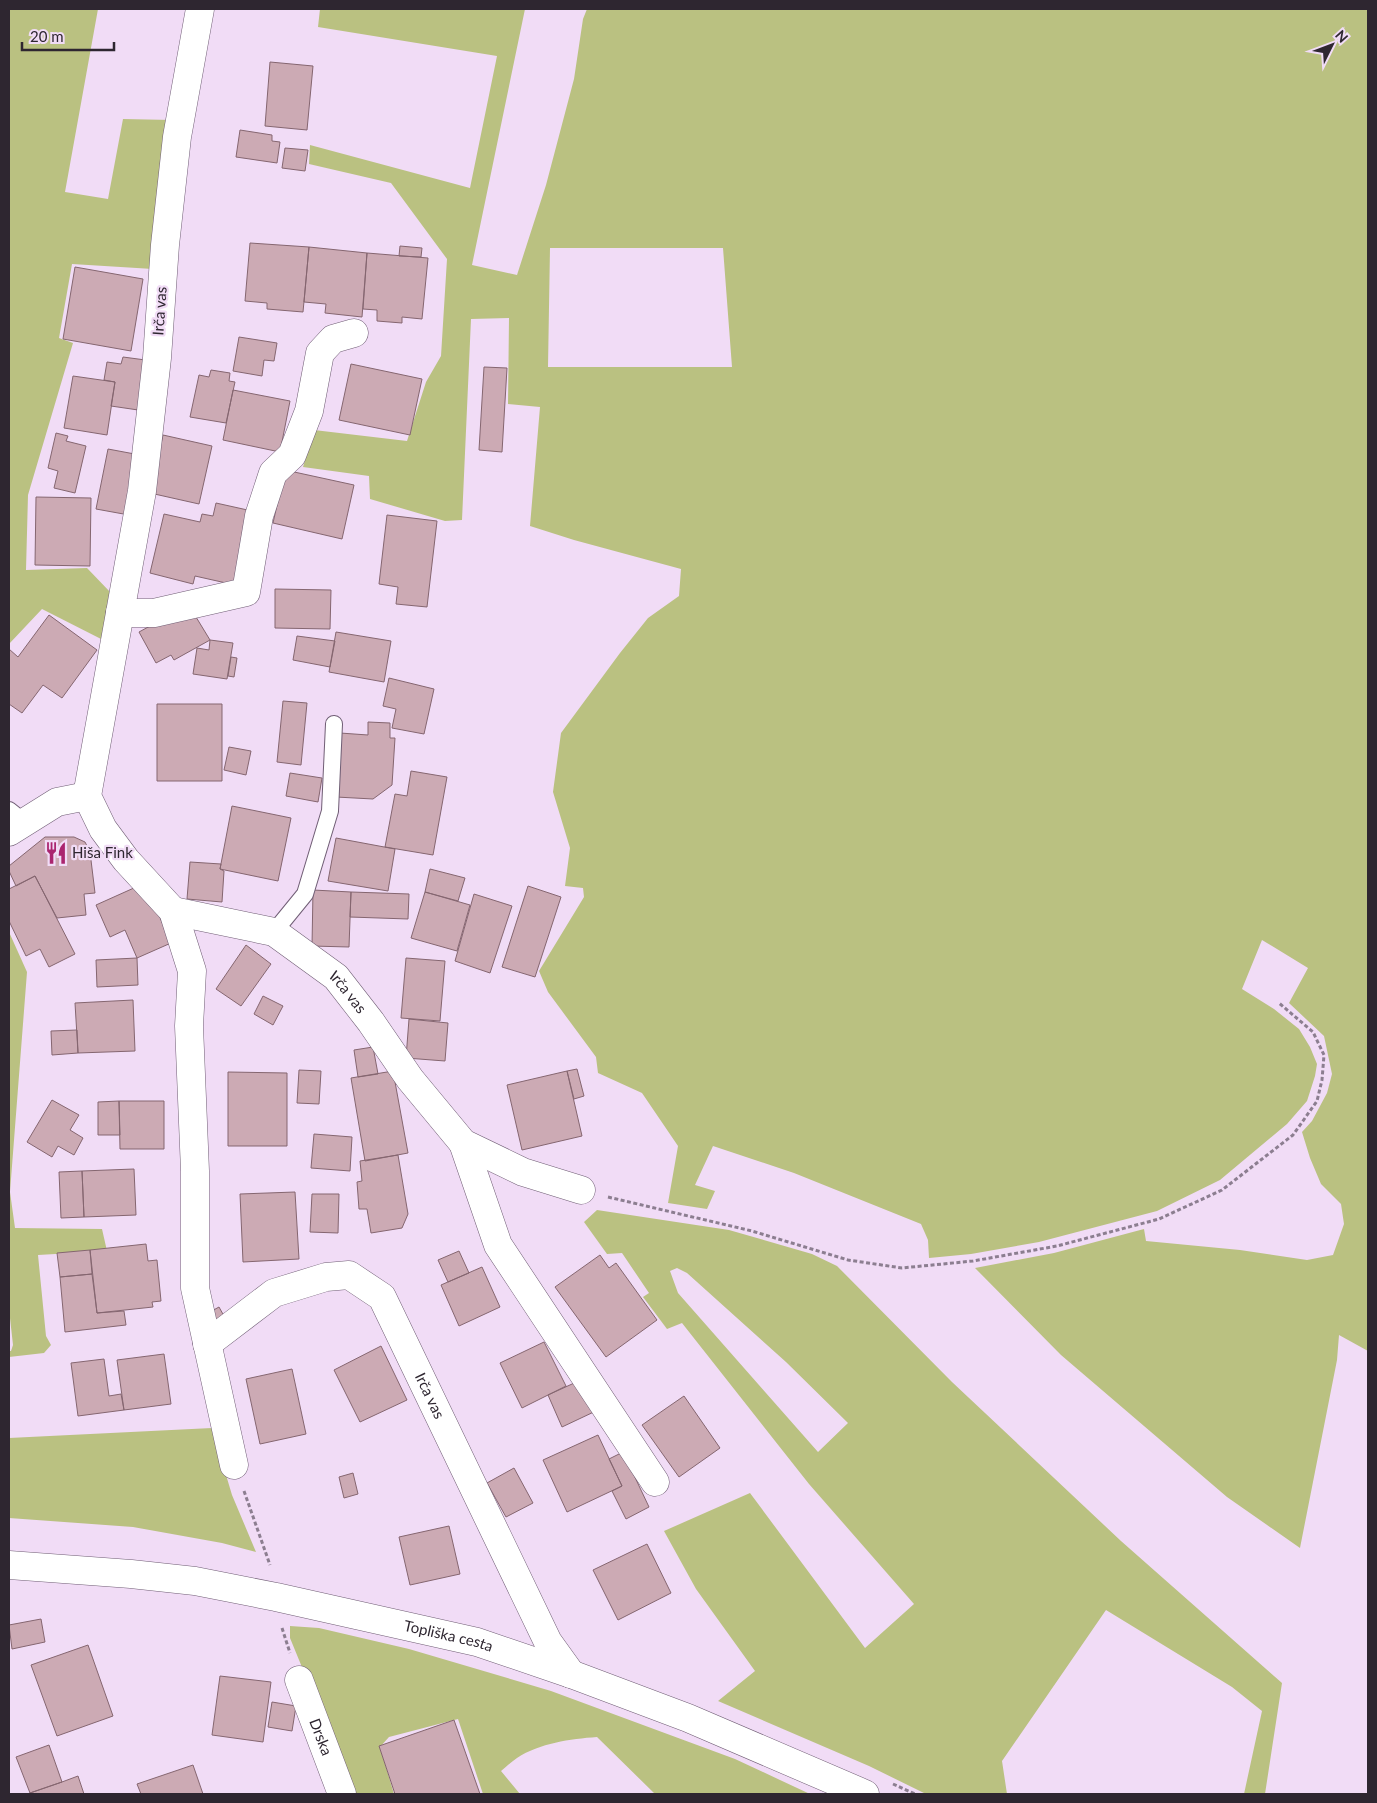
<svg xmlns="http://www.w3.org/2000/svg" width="1377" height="1803" font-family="Lato,sans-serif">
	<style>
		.green { fill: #bac181; fill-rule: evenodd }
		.building { fill: #ccaab4; stroke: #856670 }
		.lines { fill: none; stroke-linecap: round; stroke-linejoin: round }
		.service-casing { stroke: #705e75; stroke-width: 18 }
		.minor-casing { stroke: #705e75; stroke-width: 29 }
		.secondary-casing { stroke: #705e75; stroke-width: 29 }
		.path { stroke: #8c7e90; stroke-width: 3; stroke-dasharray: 4 2.5; stroke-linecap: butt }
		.service { stroke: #fff; stroke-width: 16 }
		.minor { stroke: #fff; stroke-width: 28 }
		.secondary { stroke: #fff; stroke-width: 28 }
		.labels { text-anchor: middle; stroke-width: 4.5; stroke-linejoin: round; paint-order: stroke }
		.street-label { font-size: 15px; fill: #2e2630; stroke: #f1dcf6 }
		.poi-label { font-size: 15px; fill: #2e2630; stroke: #f1dcf6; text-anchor: start }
	</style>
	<rect width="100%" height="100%" fill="#f1dcf6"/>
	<path class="green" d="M9 9H98L65 192 108 199 123 119 172 120 157 196 153 269 72 264 59 338 73 343 28 495 26 570 87 568 111 593 105 641 42 609 9 644Z
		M320 9H525L472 265 517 275 546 185 574 79 583 19 587 9H1368V1351L1339 1335 1337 1360 1300 1548 1227 1497 1061 1355 975 1268 1054 1253 1144 1229 1146 1241 1240 1250 1307 1260 1333 1255 1344 1224 1341 1204 1321 1184 1310 1158 1302 1132 1312 1121 1327 1093 1332 1074 1324 1036 1289 1003 1308 968 1262 940 1242 989 1274 1009 1299 1029 1310 1047 1317 1064 1315 1076 1307 1101 1287 1124 1220 1180 1157 1211 1039 1242 971 1254 929 1258 928 1240 921 1224 794 1173 713 1146 695 1185 715 1191 707 1209 668 1203 678 1146 642 1093 598 1073 596 1057 548 992 539 971 584 897 583 888 565 886 570 848 553 792 561 733 620 653 648 618 679 596 681 569 574 540 530 526 540 407 508 404 509 318 471 319 462 520 445 521 370 499 369 476 303 467 314 430 407 441 426 382 441 356 447 259 391 183 309 164 310 145 470 188 497 56 318 27ZM550 248H723L732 367H548Z
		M9 932 27 972 10 1192 15 1228 102 1229 107 1251 38 1255 46 1336 51 1345 44 1353 9 1357V1351H11L13 1345 9 1309Z
		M597 1210 729 1230 812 1254 837 1266 952 1382 1121 1541 1282 1683 1265 1794H1244L1262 1711 1232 1687 1106 1610 1002 1761 1007 1794H926L869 1766 718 1701 755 1671 696 1589 664 1531 750 1493 865 1648 914 1604 809 1484 682 1323 667 1329 643 1297 649 1293 622 1253 607 1254 584 1222ZM677 1268 687 1273 786 1362 848 1423 818 1452 678 1293 670 1271Z
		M212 1428 232 1495 256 1552 222 1543 133 1527 9 1518V1438Z
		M290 1626 319 1628 409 1649 551 1691 735 1759 810 1794H655L597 1737C570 1739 540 1743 517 1758 511 1762 506 1767 501 1771L520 1794H483L458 1719 389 1737 380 1747 394 1794H354L290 1638Z"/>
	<path class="building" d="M270 62 313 66 307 130 265 126Z
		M240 130 272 135V141L280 142 277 163 236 157Z
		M285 148 308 150 305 171 282 168Z
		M250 243 309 247 303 312 267 309V303L245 301Z
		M400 246 422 248 421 257 399 256Z
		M309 247 367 253 362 317 325 313 326 304 304 302Z
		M367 253 428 258 422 319 402 317V323L377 321V310L363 309Z
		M75 267 143 279 131 351 63 339Z
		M239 337 277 343 274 361 264 360 262 376 233 371Z
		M123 357 153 361 145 411 111 406 115 382 104 380 107 362 121 364Z
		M351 364 422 379 410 435 339 420Z
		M484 367 507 368 502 452 479 450Z
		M211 370 230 373 229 381 235 382 226 423 190 417 199 375 209 377Z
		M73 376 115 382 107 435 64 428Z
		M233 390 290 401 280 452 223 440Z
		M56 433 68 436 66 441 86 446 75 493 54 488 58 471 48 468Z
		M163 435 212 446 199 504 150 493Z
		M108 449 140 455 129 515 96 509Z
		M285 470 354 485 342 539 273 523Z
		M36 497 91 498 90 566 35 565Z
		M216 503 252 511 235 585 195 576 193 584 150 573 164 514 200 522 202 514 213 516Z
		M387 515 437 521 427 607 396 604 398 587 379 584Z
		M275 589 331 590 330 629 275 628Z
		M174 613 196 617 210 640 174 660 171 655 156 663 139 632Z
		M49 615 97 650 62 698 43 685 22 713 9 704V649L18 657Z
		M336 632 391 641 384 682 329 672Z
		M297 636 335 641 330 667 293 660Z
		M210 640 233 643 227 679 193 674 197 648 209 650Z
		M231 657 237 658 234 677 228 676Z
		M389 678 434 689 424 734 392 728 396 709 383 706Z
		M283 701 307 703 301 765 277 762Z
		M157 704H222V781H157Z
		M368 722 390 723V738H395L392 785 373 799 336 797 340 733 368 735Z
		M229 747 251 751 246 775 224 770Z
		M411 771 447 777 433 855 385 847 395 794 407 796Z
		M290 773 322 778 318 802 286 796Z
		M232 806 291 818 278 881 220 869Z
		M45 837H74L85 842 90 852 95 893 84 894 86 915 57 918 35 876 16 886 9 871V866Z
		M336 838 395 849 388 891 328 881Z
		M190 862 221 864 220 869 224 871 222 902 187 899Z
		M430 869 465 878 458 901 425 892Z
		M35 876 75 954 49 967 40 949 26 956 9 921V889Z
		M145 883 171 943 137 958 125 930 110 937 96 905Z
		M528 886 561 897 535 977 502 967Z
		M313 890 351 892 349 947 312 946Z
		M351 892 409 894 408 919 350 917Z
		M425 892 470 905 457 951 411 938Z
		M474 894 512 906 490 973 455 961Z
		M246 945 271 964 241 1006 216 989Z
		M137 958 138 985 97 987 96 960Z
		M406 958 445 961 440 1021 401 1018Z
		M263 996 283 1006 273 1025 254 1014Z
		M133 1000 135 1051 78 1053 75 1003Z
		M409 1019 448 1023 445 1061 406 1058Z
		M77 1030 78 1053 52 1055 51 1031Z
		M373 1047 378 1074 358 1077 354 1050Z
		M577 1069 584 1096 574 1099 567 1071Z
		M299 1070 321 1071 319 1104 297 1103Z
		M393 1071 408 1153 365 1161 351 1078Z
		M567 1071 582 1136 522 1150 507 1085Z
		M228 1072 287 1073V1146H228Z
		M52 1100 79 1115 70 1130 83 1138 74 1155 58 1146 52 1157 27 1142Z
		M119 1101 120 1135H98V1102Z
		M119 1101H164V1149H120Z
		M314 1134 352 1137 350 1171 311 1168Z
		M398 1155 408 1214 402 1228 371 1233 367 1209H359L357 1182 362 1181 360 1161Z
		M134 1169 136 1215 84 1217 82 1171Z
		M82 1171 84 1217 61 1218 59 1172Z
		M295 1192 299 1259 243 1262 240 1194Z
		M312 1194H339L338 1233 310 1232Z
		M146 1244 148 1261 157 1260 161 1301 152 1302 153 1307 97 1313 90 1250Z
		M90 1250 92 1274 60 1277 57 1253Z
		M459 1251 469 1273 448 1282 438 1260Z
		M600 1255 609 1268 616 1263 657 1320 606 1357 555 1287Z
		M482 1267 500 1307 459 1326 441 1285Z
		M92 1274 97 1313 124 1311 126 1325 65 1332 60 1277Z
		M219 1307 224 1316 215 1321 210 1312Z
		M544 1342 566 1386 522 1408 500 1363Z
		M381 1346 407 1400 360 1422 334 1370Z
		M164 1354 171 1404 124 1410 117 1360Z
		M104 1359 109 1396 121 1394 124 1410 78 1416 71 1363Z
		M292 1369 306 1434 260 1444 246 1379Z
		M583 1379 598 1410 562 1427 548 1395Z
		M684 1396 720 1448 679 1477 642 1425Z
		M598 1435 622 1486 567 1512 543 1460Z
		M623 1452 649 1507 626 1519 612 1491 622 1486 609 1459Z
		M514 1468 533 1503 506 1517 487 1483Z
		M353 1473 358 1494 344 1498 339 1477Z
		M449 1526 460 1574 410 1585 399 1537Z
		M647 1544 671 1593 618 1620 593 1570Z
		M41 1619 45 1642 12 1649 9 1625Z
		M88 1645 113 1716 57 1736 31 1665Z
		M220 1676 271 1682 263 1742 212 1735Z
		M272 1702 296 1706 292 1731 268 1727Z
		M454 1720 480 1794H395L379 1746Z
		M49 1745 62 1782 30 1793 16 1757Z
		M193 1765 203 1794H141L137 1784Z
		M78 1776 84 1794H27L62 1782Z"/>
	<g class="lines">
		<defs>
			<path id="service" d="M9 810 24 822
				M274 932 305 894 330 811 334 724"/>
			<g id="minor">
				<path d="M200 9 177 137 165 245 157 358 142 491 87 796 103 829 126 860 173 911 192 971 189 1026 195 1171V1288L234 1465"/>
				<path d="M120 613H154L246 592 259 516 273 473 292 455 309 411 320 353 333 339 354 333"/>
				<path d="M9 832 57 802 87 796"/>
				<path id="s1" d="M173 911 274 932 336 977 371 1022 410 1079 463 1143 523 1172 581 1190"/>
				<path d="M463 1143 498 1245 655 1482"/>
				<path id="s2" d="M207 1344 274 1293 326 1277 349 1275 382 1297 548 1642 571 1674"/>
				<path id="s3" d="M299 1680 342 1794"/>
			</g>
			<g id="secondary">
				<path id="s4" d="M9 1565 131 1574 195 1581 276 1597 477 1642 571 1674 688 1718 865 1794"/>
			</g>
		</defs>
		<use href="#service" class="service-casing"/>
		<use href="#minor" class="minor-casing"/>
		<use href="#secondary" class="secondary-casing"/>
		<path class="path" d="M608 1197 752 1231 848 1260 902 1268 973 1261 1057 1246 1159 1219 1222 1190 1293 1135 1317 1101 1322 1080 1324 1055 1313 1032 1279 1003
			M244 1491 270 1565
			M282 1628 290 1653
			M893 1784 915 1794"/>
		<use href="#service" class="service"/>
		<use href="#minor" class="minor"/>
		<use href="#secondary" class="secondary"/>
	</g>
	<defs>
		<symbol id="restaurant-bare" viewBox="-9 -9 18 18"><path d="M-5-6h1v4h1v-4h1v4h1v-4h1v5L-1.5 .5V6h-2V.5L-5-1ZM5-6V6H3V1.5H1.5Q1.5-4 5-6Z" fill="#aa256f" stroke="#f1dcf6" stroke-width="2.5" paint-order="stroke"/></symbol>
	</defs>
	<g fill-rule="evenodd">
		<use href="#restaurant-bare" x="40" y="837" width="32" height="32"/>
	</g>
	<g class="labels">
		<g class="street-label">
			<text transform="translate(160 311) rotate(-86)" y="5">Irča vas</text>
			<text dy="5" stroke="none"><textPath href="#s1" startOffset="199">Irča vas</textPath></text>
			<text dy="5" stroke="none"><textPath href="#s2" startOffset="311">Irča vas</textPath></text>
			<text dy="5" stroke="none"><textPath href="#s4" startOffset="446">Topliška cesta</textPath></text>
			<text dy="5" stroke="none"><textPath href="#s3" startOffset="61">Drska</textPath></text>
		</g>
		<g class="poi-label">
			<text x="72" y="858">Hiša Fink</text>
		</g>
	</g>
	<rect width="1377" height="1803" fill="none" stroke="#2e2630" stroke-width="20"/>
	<g transform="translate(1332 45) rotate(48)" stroke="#f1dcf6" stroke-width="4" paint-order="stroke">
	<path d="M0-4L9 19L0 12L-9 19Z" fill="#2e2630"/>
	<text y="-8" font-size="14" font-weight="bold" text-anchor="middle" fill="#2e2630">N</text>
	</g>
	<path d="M22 42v8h92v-8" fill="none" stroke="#2e2630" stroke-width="2.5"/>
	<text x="30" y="42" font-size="15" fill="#2e2630" stroke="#f1dcf6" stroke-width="4" paint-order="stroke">20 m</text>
</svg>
